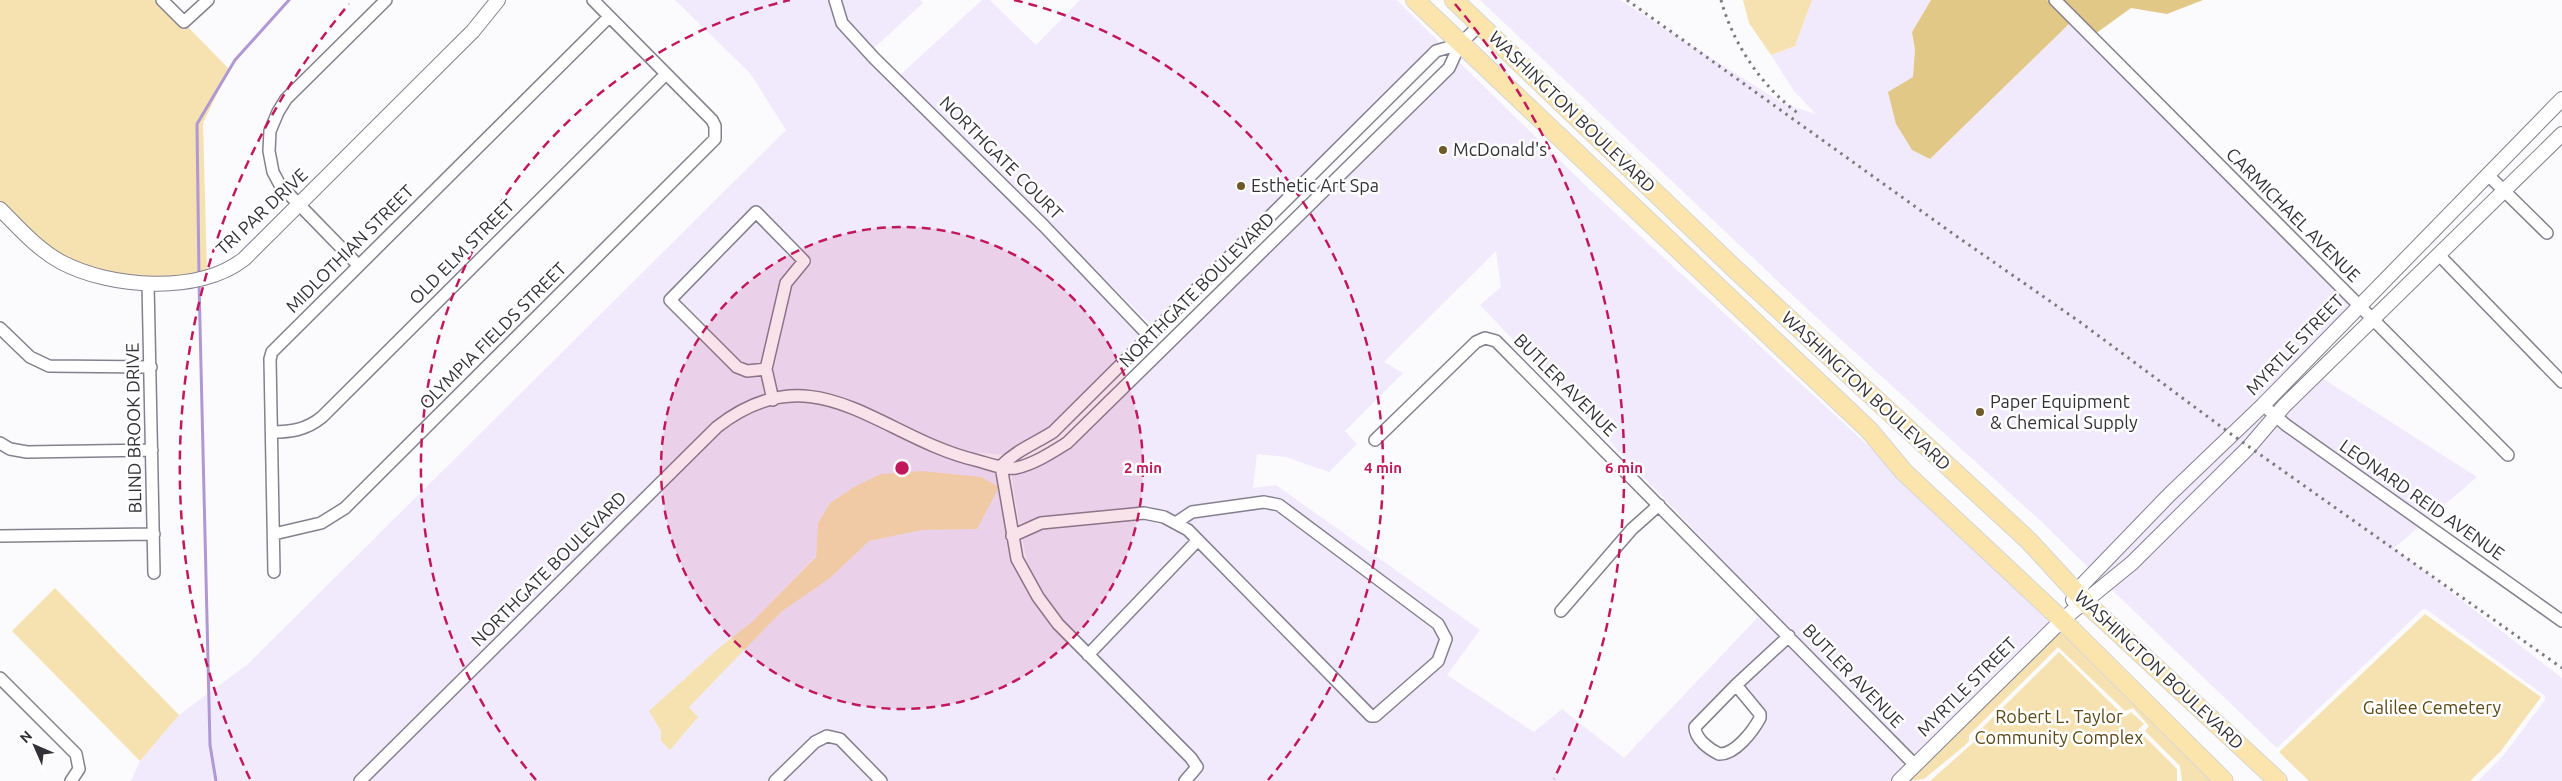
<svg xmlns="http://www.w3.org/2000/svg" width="2562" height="781" font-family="Ubuntu,sans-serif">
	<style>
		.built { fill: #f1eafd; fill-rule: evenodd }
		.green { fill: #f6e2b0 }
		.forest { fill: #e2c886 }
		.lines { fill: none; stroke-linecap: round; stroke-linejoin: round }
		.stream { stroke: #b098d4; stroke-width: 3 }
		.minor-casing { stroke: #85808e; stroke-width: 14 }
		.tertiary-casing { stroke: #85808e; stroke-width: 16 }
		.primary-casing { stroke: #d6d6d7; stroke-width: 20 }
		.minor { stroke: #fff; stroke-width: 11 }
		.tertiary { stroke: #fff; stroke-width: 14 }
		.primary { stroke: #fbe5ac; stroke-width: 18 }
		.rail { stroke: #7c7a7f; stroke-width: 3; stroke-dasharray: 2.5 5; stroke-linecap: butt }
		.ring { fill: none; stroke: #c2185b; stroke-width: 2.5; stroke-dasharray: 9 6 }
		.poi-dot { fill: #6d5a29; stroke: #fff; stroke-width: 2 }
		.labels { text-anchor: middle; stroke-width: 5; stroke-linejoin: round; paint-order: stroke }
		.street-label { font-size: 18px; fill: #333137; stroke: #fff }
		.poi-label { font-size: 18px; fill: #333137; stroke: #fff; text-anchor: start }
		.park-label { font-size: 18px; fill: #5b4916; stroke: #fff }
		.centre { fill: #c2185b; stroke: #fff; stroke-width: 2.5 }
		.ring-label { font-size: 15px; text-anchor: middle; font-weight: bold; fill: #c2185b; stroke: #fff; stroke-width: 5; stroke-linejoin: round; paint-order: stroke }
	</style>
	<rect width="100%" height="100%" fill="#fbfafd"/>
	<path class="built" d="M675 0H830L837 24 1153 341 1065 428 1024 451 1003 455 961 451 931 440 857 402 834 394 799 390 777 393 772 371 791 286 808 265 759 208H751L666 296V304L737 373 748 377 761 376 766 395 743 403 713 423 352 781H131L140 761 179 715 248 664 786 130 750 73Z
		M841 0H920L923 3 873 49 847 21Z
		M982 0H990L1036 45 1080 0H1397L1447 50 1160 334 900 75Z
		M1480 0H1620L1782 103 1816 114 1794 91 1771 55 1795 46 1812 0H1931L1912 32 1915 50 1913 77 1896 124 1912 150 1930 159 2070 23 2352 305 2259 401 2164 491 2090 569 2045 525 1803 305Z
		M1455 58 1588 188 1897 472 2054 620 1915 757 1714 551 1480 305 1501 287 1496 251 1384 362 1403 373 1345 431 1357 444 1329 472 1286 457 1257 454 1253 488 1276 485 1480 630 1447 675 1534 732 1562 709 1624 758 1761 614 1781 635 1697 715 1689 727 1691 735 1717 759 1727 760 1742 749 1755 736 1765 719 1744 686 1789 643 1908 764 1890 781H1194L1201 770 1096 656 1199 548 1375 721 1445 660 1451 641 1448 630 1442 620 1282 500 1262 496 1190 506 1176 516 1143 507 1040 518 1019 524 1010 466 1055 449Z
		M756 220 796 260 780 281 762 363 747 366 742 364 678 301Z
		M2322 378 2477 477 2428 519 2284 415Z
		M795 401 815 402 853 412 945 458 978 465 1000 466 1006 517 1034 599 1054 627 1186 761 1190 766 1185 773 1177 781H888L843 736 833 731H824L811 738 767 781H368L721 431 734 421 759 409ZM854 487 977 529 922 530 869 541 830 578 781 612 688 707 698 717 670 749 661 741V731L720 647 753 621 816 556 818 523 830 503Z
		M2264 412 2268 415 2244 442 2128 559 2102 580 2098 577 2173 499Z
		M2277 423 2420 526 2394 548 2562 678V781H2478L2503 756 2545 700V696L2426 609H2423L2277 748 2111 589Z
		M1264 507 1276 510 1434 628 1440 639 1433 657 1373 710 1186 522 1194 517Z
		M1145 518 1163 522 1185 534 1191 540 1088 647 1062 620 1043 594 1028 564 1021 535 1043 529Z
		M828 742 837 744 874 781H784L819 746Z"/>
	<path class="green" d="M0 0H155L184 30 188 27 229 69 203 123 207 272C161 280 103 282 61 256 37 241 19 221 0 202Z
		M1743 0H1812L1795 46 1771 55 1749 23Z
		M922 471 981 477 999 487 977 529 922 530 869 541 830 578 781 612 689 707 698 717 670 750 661 741V731L649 711 720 647 753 621 816 557 818 523 830 503 854 487 881 474Z
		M55 588 179 715 140 761 12 631Z
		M2425 614 2541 697 2500 752 2470 781H2309L2279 752Z
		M2062 628 2217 781H2182L2180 766 2145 731 2149 726 2133 708 2125 711 2058 647 1969 735V741L1963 747 1924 779 1907 781Z
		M2059 652 2125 717 2131 712 2144 724 2138 730 2177 769V781H1930L1975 741 1972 738Z"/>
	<path class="forest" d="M1931 0H2047L2070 23 1930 159 1912 150 1896 124 1888 92 1913 77 1915 50 1912 32Z
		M2062 0H2203L2167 14 2131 8 2095 34Z"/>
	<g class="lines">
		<path class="stream" d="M199 276 197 124 235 60 289 0
			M199 282 210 745 216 781"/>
		<defs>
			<path id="minor" d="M162 0 184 22 208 0
				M835 0 842 23 874 58 1044 226 1149 336
				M2055 0 2508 455
				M2488 175 2547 233
				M756 212 804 261 786 283 766 369 747 371 737 367 670 300Z
				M2439 255 2562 382
				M358 265 280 185 273 172 269 151 270 131 278 112 286 99 386 0
				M148 283 154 573
				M0 328 30 357 49 366 151 367
				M766 369 773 400
				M2263 405 2286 425 2562 621
				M272 432C291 432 306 430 322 417L666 74
				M1375 440 1476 342 1485 338 1496 341 1915 765
				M0 443 10 449 27 452 152 450
				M1001 466C1017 450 1034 444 1053 432L1436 51 1460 44
				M1001 466 1017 559 1038 597 1058 624 1191 758 1197 767 1185 781
				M274 534 321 523 345 508 715 139V126L712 120 593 0
				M0 536 154 534
				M1012 536 1041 523 1144 513 1164 517 1188 530 1371 716H1375L1438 661 1446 639 1438 624 1279 505 1264 502 1192 512 1177 522
				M274 572 270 359 272 352 609 17
				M1561 611 1632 529 1659 505
				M1088 655 1198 540
				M0 678 76 754 79 769 71 781
				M1736 685 1760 714V718C1753 731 1735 755 1719 754 1709 749 1695 739 1695 727Z
				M1736 685 1789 636
				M360 781 717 427C815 350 880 437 975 460 987 463 1003 470 1016 468 1034 464 1051 453 1067 443L1449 68 1460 44 1480 25
				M775 781 815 742 827 736 840 739 881 781"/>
			<path id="tertiary" d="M0 209C19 228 37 249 61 262 110 288 198 295 244 259L473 31 498 0
				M2073 600 2083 584 2169 495 2263 405 2562 99
				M1899 781 2062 620 2132 563 2249 447 2284 406 2562 134"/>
			<path id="primary" d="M1415 0 1869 430 1904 472 2062 620 2224 781
				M1454 0 1736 270 2029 541 2085 602 2278 781"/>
		</defs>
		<use href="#minor" class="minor-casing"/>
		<use href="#tertiary" class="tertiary-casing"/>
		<use href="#primary" class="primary-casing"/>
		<use href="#minor" class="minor"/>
		<use href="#tertiary" class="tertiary"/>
		<use href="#primary" class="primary"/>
		<path class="rail" d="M1627 0 1959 238 2080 322 2231 434 2562 668
			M1721 0C1733 44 1762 87 1799 114"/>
	</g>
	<circle cx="902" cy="468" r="241" fill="#c2185b" fill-opacity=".12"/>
	<g class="ring">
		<circle cx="902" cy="468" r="241"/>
		<path d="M536 780A481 481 0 0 1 790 0M1014 0A481 481 0 0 1 1268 780"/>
		<path d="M250 779A722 722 0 0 1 349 4M1455 4A722 722 0 0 1 1554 779"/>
	</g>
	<g class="poi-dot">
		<circle cx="1443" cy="150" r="5"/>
		<circle cx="1241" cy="186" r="5"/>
		<circle cx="1980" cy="412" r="5"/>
	</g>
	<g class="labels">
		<g class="street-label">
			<text transform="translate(1572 112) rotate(44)" y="6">WASHINGTON BOULEVARD</text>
			<text transform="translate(1001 158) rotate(45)" y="6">NORTHGATE COURT</text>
			<text transform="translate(262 212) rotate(-43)" y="6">TRI PAR DRIVE</text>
			<text transform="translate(2293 215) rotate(45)" y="6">CARMICHAEL AVENUE</text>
			<text transform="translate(350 249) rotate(-45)" y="6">MIDLOTHIAN STREET</text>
			<text transform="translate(462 252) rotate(-45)" y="6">OLD ELM STREET</text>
			<text transform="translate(1197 290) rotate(-45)" y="6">NORTHGATE BOULEVARD</text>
			<text transform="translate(493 336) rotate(-45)" y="6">OLYMPIA FIELDS STREET</text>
			<text transform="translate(2295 345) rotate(-46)" y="6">MYRTLE STREET</text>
			<text transform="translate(1565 385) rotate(45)" y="6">BUTLER AVENUE</text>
			<text transform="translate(1866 391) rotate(43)" y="6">WASHINGTON BOULEVARD</text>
			<text transform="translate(134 428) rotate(-91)" y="6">BLIND BROOK DRIVE</text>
			<text transform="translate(2422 500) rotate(35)" y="6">LEONARD REID AVENUE</text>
			<text transform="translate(549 569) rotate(-45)" y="6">NORTHGATE BOULEVARD</text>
			<text transform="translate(2159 670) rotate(43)" y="6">WASHINGTON BOULEVARD</text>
			<text transform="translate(1853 676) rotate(46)" y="6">BUTLER AVENUE</text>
			<text transform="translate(1967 687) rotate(-45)" y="6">MYRTLE STREET</text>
		</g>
		<g class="poi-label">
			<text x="1453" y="156">McDonald's</text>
			<text x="1251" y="192">Esthetic Art Spa</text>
			<text x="1990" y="408">Paper Equipment<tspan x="1990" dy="21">&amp; Chemical Supply</tspan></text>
		</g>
		<g class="park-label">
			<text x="2432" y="714">Galilee Cemetery</text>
			<text x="2059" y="723">Robert L. Taylor<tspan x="2059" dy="21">Community Complex</tspan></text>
		</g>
	</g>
	<circle cx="902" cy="468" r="8" class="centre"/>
	<g class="ring-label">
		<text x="1143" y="473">2 min</text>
		<text x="1383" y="473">4 min</text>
		<text x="1624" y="473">6 min</text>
	</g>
	<g transform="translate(35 746) rotate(315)" stroke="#ffffff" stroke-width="4" paint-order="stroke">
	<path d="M0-4L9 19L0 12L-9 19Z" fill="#333137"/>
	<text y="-8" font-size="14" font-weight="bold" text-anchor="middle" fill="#333137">N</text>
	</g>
</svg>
